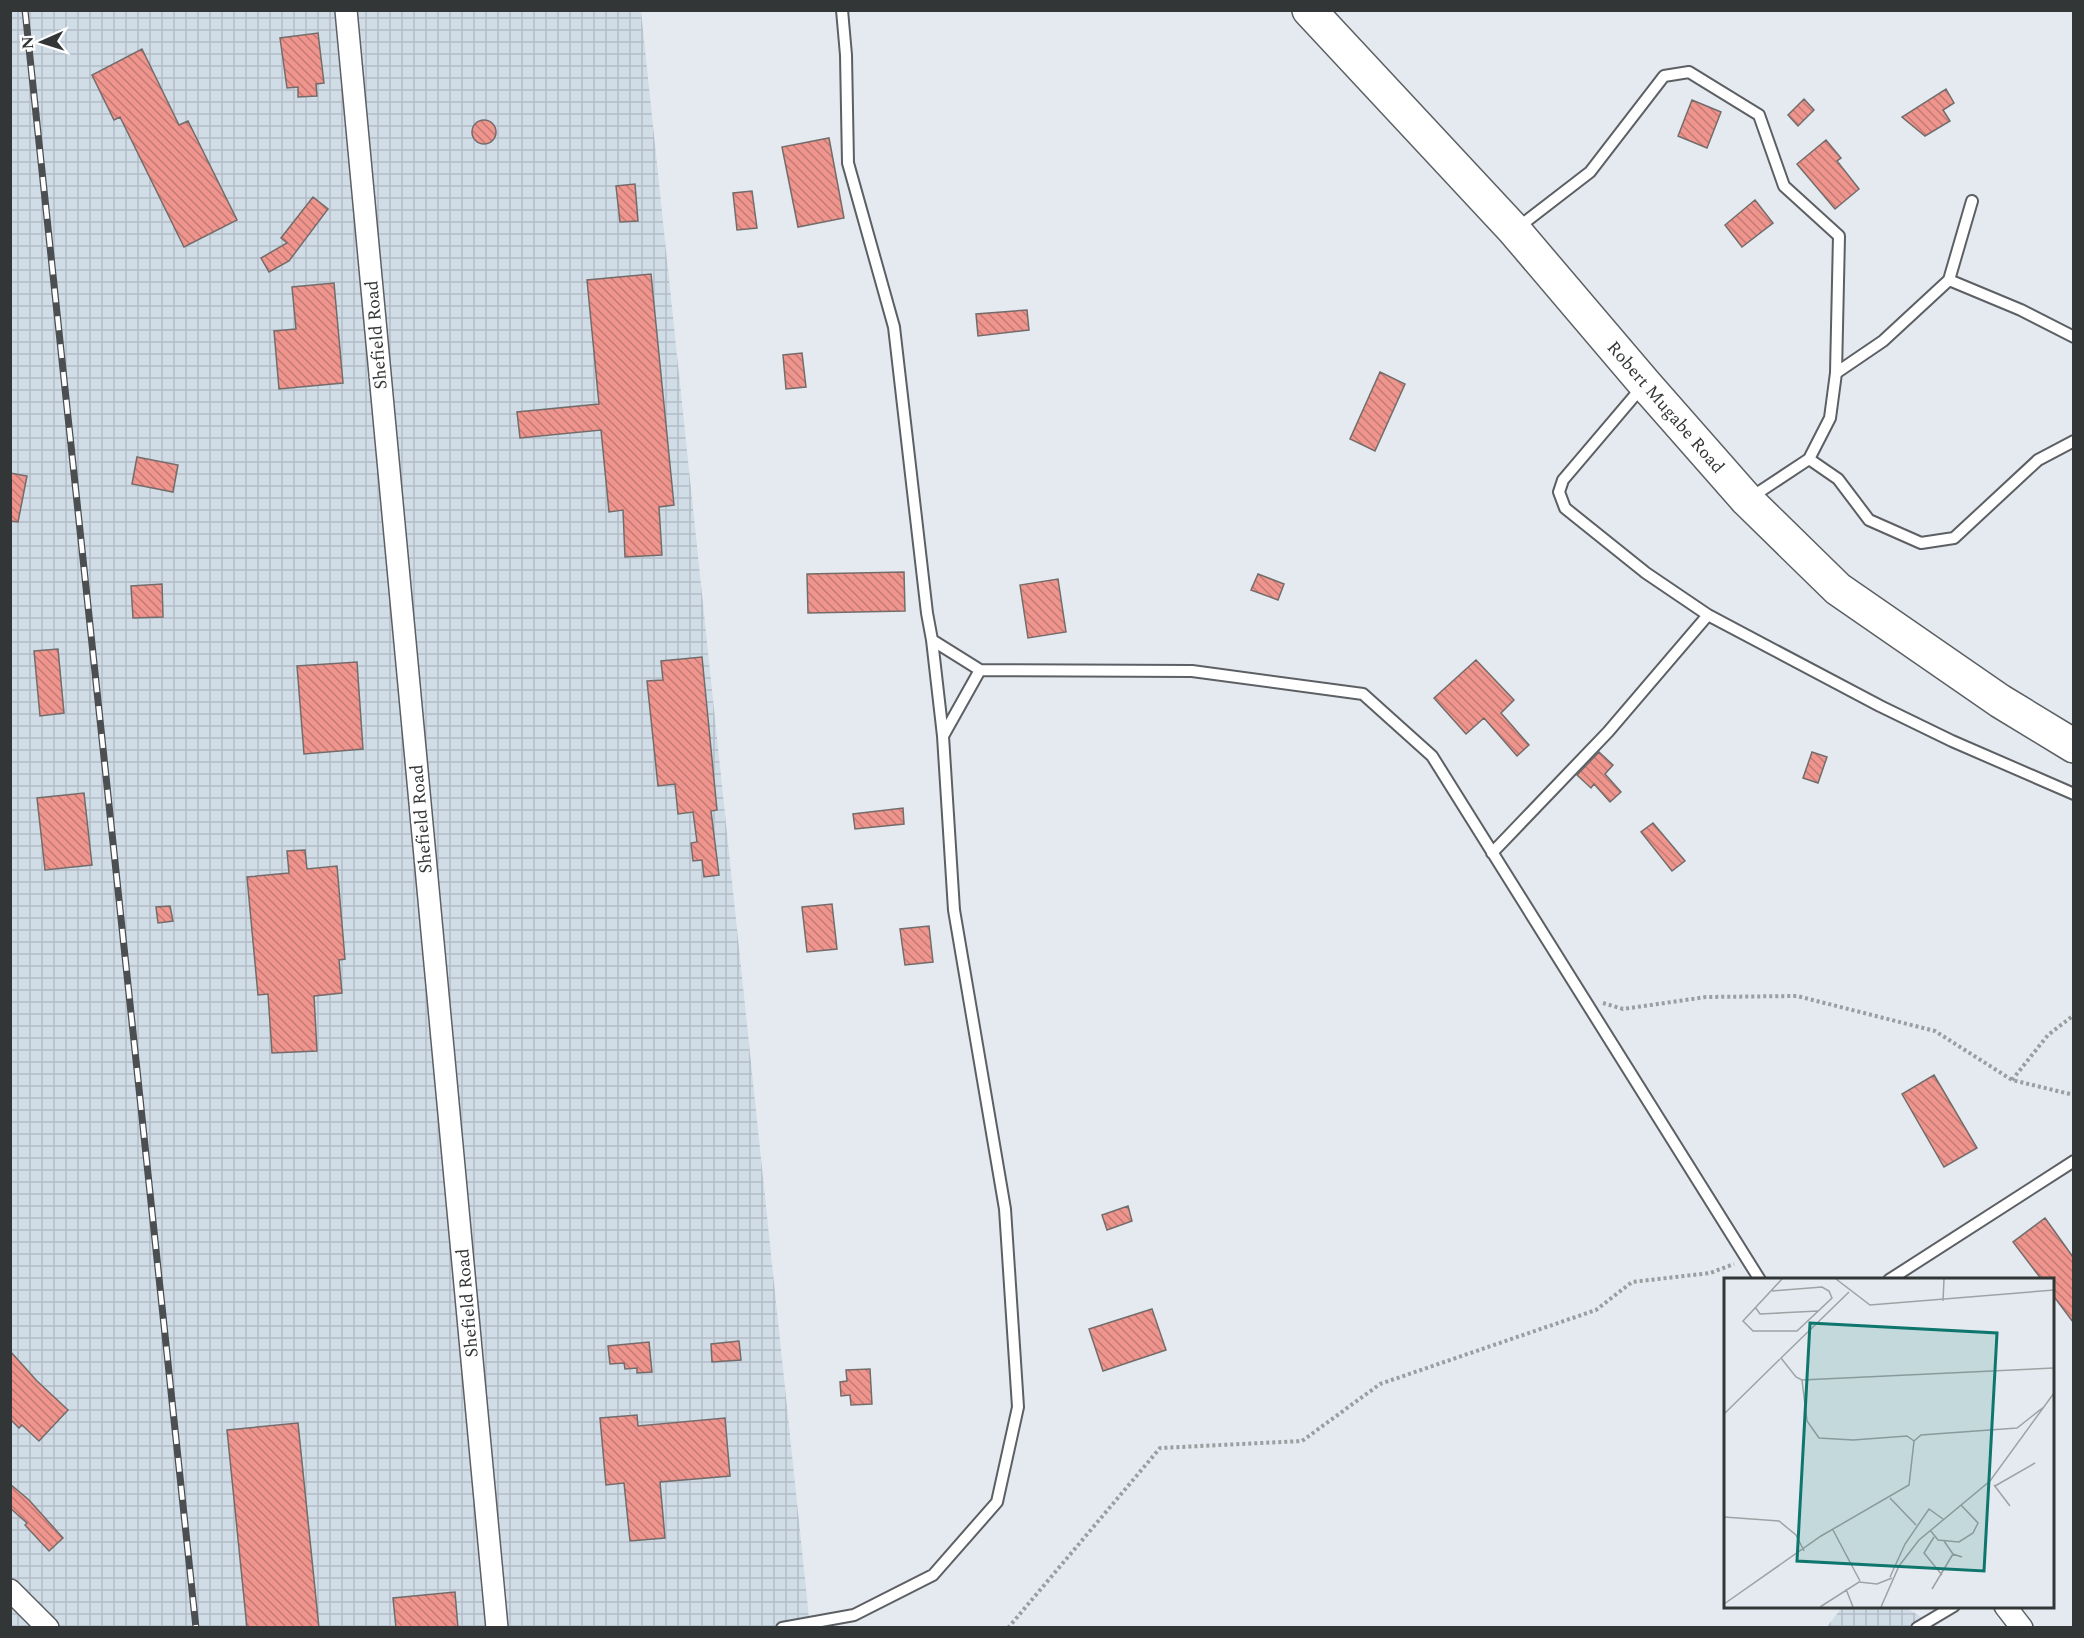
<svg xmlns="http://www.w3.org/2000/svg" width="2084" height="1638" font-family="Spectral,serif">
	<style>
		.industrial { fill: url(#industrial-grid) }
		.building { fill: url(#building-back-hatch); stroke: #736c6b; stroke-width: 1.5 }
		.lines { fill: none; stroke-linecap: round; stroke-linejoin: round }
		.service-casing { stroke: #5c6064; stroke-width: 14 }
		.minor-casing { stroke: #5c6064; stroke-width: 24 }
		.primary-casing { stroke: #5c6064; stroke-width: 36 }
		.path { stroke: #999ea1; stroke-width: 4; stroke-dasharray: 3 3; stroke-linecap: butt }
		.service { stroke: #fff; stroke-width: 10 }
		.minor { stroke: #fff; stroke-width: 21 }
		.primary { stroke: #fff; stroke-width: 33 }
		.rail-casing { stroke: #4c4f51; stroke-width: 7 }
		.rail { stroke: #fff; stroke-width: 4.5; stroke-dasharray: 14; stroke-linecap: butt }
		.labels { text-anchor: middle; stroke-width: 5; stroke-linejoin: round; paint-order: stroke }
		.street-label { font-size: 18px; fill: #333637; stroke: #fff }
		.inset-road { fill: none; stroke: #9da2a5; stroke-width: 1.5 }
		.view { fill: #0f766e; fill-opacity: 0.15; stroke: #0f766e; stroke-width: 3 }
		.inset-edge { fill: none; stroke: #333637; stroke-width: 3 }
	</style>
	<defs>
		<pattern id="industrial-grid" width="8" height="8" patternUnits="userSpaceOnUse" patternTransform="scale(1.5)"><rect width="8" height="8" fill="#d0dce6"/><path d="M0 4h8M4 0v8" fill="none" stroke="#b3bdc6"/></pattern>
		<pattern id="building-back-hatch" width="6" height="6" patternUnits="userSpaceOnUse" patternTransform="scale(1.5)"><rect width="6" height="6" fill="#ef958d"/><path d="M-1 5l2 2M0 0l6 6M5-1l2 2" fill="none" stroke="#c27a74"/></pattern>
	</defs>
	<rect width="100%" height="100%" fill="#e4eaef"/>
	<path class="industrial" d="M11 11H641L810 1627 11 1628Z
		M1843 1606 1905 1607 1937 1627 1826 1628Z"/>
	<path class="building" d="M318 33 324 83 316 84 317 96 298 97V87L287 88 280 38Z
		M142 49 179 125 188 121 237 220 184 247 120 117 114 120 92 75Z
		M1946 89 1954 103 1943 110 1950 121 1925 136 1902 117Z
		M1804 99 1814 110 1798 126 1788 115Z
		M1692 100 1721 112 1707 148 1678 136Z
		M472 132a12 12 0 1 1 24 0a12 12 0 1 1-24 0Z
		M829 138 844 218 798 227 782 147Z
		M1826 140 1841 158 1837 161 1859 189 1835 209 1797 164Z
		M635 184 638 221 620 222 616 186Z
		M752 191 757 228 737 230 733 193Z
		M313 197 328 209 289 261 269 272 261 258 287 243 281 238Z
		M1755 200 1773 223 1742 247 1725 225Z
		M651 274 674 505 659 507 662 555 625 557 623 510 609 512 601 430 520 438 517 412 599 404 587 280Z
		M334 283 343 383 279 389 274 331 296 329 292 287Z
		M1027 310 1029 330 978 336 976 314Z
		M802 353 806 387 786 389 783 355Z
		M1380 372 1405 384 1375 451 1350 439Z
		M137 457 178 465 173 492 132 484Z
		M10 473 27 476 18 522 10 521Z
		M904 572 905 611 808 613 807 574Z
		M1258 574 1284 584 1278 600 1251 590Z
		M1058 579 1066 632 1028 638 1020 585Z
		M162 584 163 617 133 618 131 586Z
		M58 649 64 713 40 716 34 651Z
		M702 657 717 810 711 811 719 875 704 877 702 860 693 861 691 843 697 842 693 812 678 814 675 784 658 786 647 681 663 680 661 661Z
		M1476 660 1514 700 1501 713 1529 745 1517 756 1484 718 1466 734 1434 698Z
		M357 662 363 749 304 754 297 666Z
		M1599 752 1613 765 1605 774 1621 792 1610 802 1594 784 1591 788 1577 775Z
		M1812 752 1827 757 1818 783 1803 778Z
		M84 793 92 865 45 870 37 798Z
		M903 808 904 824 855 829 853 814Z
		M1653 823 1685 861 1672 871 1641 832Z
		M305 850 307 869 337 866 345 959 339 960 342 993 314 996 317 1051 272 1053 268 994 258 995 247 877 289 873 287 851Z
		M832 904 837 949 807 952 802 907Z
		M170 906 173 921 158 923 156 907Z
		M929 926 933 962 905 965 900 929Z
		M1934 1075 1977 1148 1944 1167 1902 1094Z
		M1128 1206 1132 1221 1107 1230 1102 1215Z
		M2045 1218 2073 1257V1322L2052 1294V1280H2042L2013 1242Z
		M1152 1309 1166 1350 1103 1371 1089 1329Z
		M739 1341 741 1360 712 1362 711 1344Z
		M649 1342 652 1372 637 1373V1368L625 1369 624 1363 610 1364 608 1346Z
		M10 1351 37 1381 68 1410 39 1441 22 1425 19 1428 10 1419Z
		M870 1369 872 1404 851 1405 850 1395 841 1396 840 1382 847 1381 846 1370Z
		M637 1415 638 1426 725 1418 730 1476 660 1482 665 1538 630 1541 624 1483 606 1485 600 1418Z
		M298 1423 319 1628H247L227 1430Z
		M10 1484 29 1500 63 1538 49 1551 25 1525 27 1523 10 1508Z
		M455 1592 458 1628H396L393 1598Z"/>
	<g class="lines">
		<defs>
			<path id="service" d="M842 10 846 55 848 163 894 327 927 613 932 640 980 670
				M1516 229 1590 172 1664 76 1689 72 1759 115 1784 186 1839 236 1836 373 1830 418 1809 459 1750 498
				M1949 280 2021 310 2074 337
				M1836 373 1883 341 1949 280 1972 201
				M1642 387 1563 480 1559 492 1565 508 1646 573 1708 615 1880 706 1952 741 2074 794
				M1809 459 1838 479 1869 520 1921 543 1954 538 2038 460 2074 441
				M932 640 943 736
				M1492 853 1608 732 1708 615
				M1889 1280 2074 1161
				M782 1628 854 1615 933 1575 997 1502 1018 1407 1005 1209 954 910 943 736 980 670 1192 671 1363 694 1432 756 1760 1280
				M1917 1628 1954 1606"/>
			<path id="minor" d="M346 10 497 1628
				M10 1590 48 1628
				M2005 1606 2022 1628"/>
			<path id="primary" d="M1309 10 1514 230 1645 384 1747 500 1838 589 2000 701 2074 746"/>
		</defs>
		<use href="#service" class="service-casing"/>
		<use href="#minor" class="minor-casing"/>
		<use href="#primary" class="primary-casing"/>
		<path class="path" d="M1603 1003 1623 1009 1706 997 1797 996 1935 1031 2012 1080 2074 1095
			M2012 1080 2048 1035 2074 1015
			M1008 1628 1160 1448 1302 1441 1380 1384 1596 1310 1632 1282 1710 1273 1734 1264"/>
		<use href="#service" class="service"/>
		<use href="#minor" class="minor"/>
		<use href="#primary" class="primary"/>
		<defs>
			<path id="rail" d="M25 10 196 1628"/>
		</defs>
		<use href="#rail" class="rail-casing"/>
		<use href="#rail" class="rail"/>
	</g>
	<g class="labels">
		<g class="street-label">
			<text transform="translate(376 335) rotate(-95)" y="6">Shefield Road</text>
			<text transform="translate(1666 407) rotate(49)" y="6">Robert Mugabe Road</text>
			<text transform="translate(421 819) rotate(-95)" y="6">Shefield Road</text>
			<text transform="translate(467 1303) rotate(-95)" y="6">Shefield Road</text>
		</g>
	</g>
	<g transform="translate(1724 1278)">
		<rect width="330" height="330" fill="#e4eaef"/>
		<path class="inset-road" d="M112 1 146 27 330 12M48 13 98 9 105 13 108 20 73 53H29L19 43 58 1M125 14 57 80 72 99 78 102 330 90M219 23 220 1M31 29 36 36 94 33M0 136 56 81M190 163 197 157 293 150 321 128M270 207 286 228M271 208 311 185M166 220 192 247M0 239 55 243 72 257 80 273M109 252 136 303M206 252 214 262 235 264 249 255 254 245 237 227M210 259 200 275 218 297M220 263 229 276 238 279M166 299 181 266 205 231 219 241M122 311 129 329M208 311 229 276M0 326 97 258 185 207 190 163 183 158 129 162 95 160 83 143 78 102M96 329 135 304 153 306 168 300M157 329 175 288 195 262 266 203 330 115"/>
		<path class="view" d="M86 45 273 55 260 293 73 283Z"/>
		<rect width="330" height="330" class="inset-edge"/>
	</g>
	<rect width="2084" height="1638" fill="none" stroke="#333637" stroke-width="24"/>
	<g transform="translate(42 42) rotate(267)" stroke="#ffffff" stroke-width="4.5" paint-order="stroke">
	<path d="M0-4.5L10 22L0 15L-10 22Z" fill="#333637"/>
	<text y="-9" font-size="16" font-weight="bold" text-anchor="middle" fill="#333637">N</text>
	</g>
</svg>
